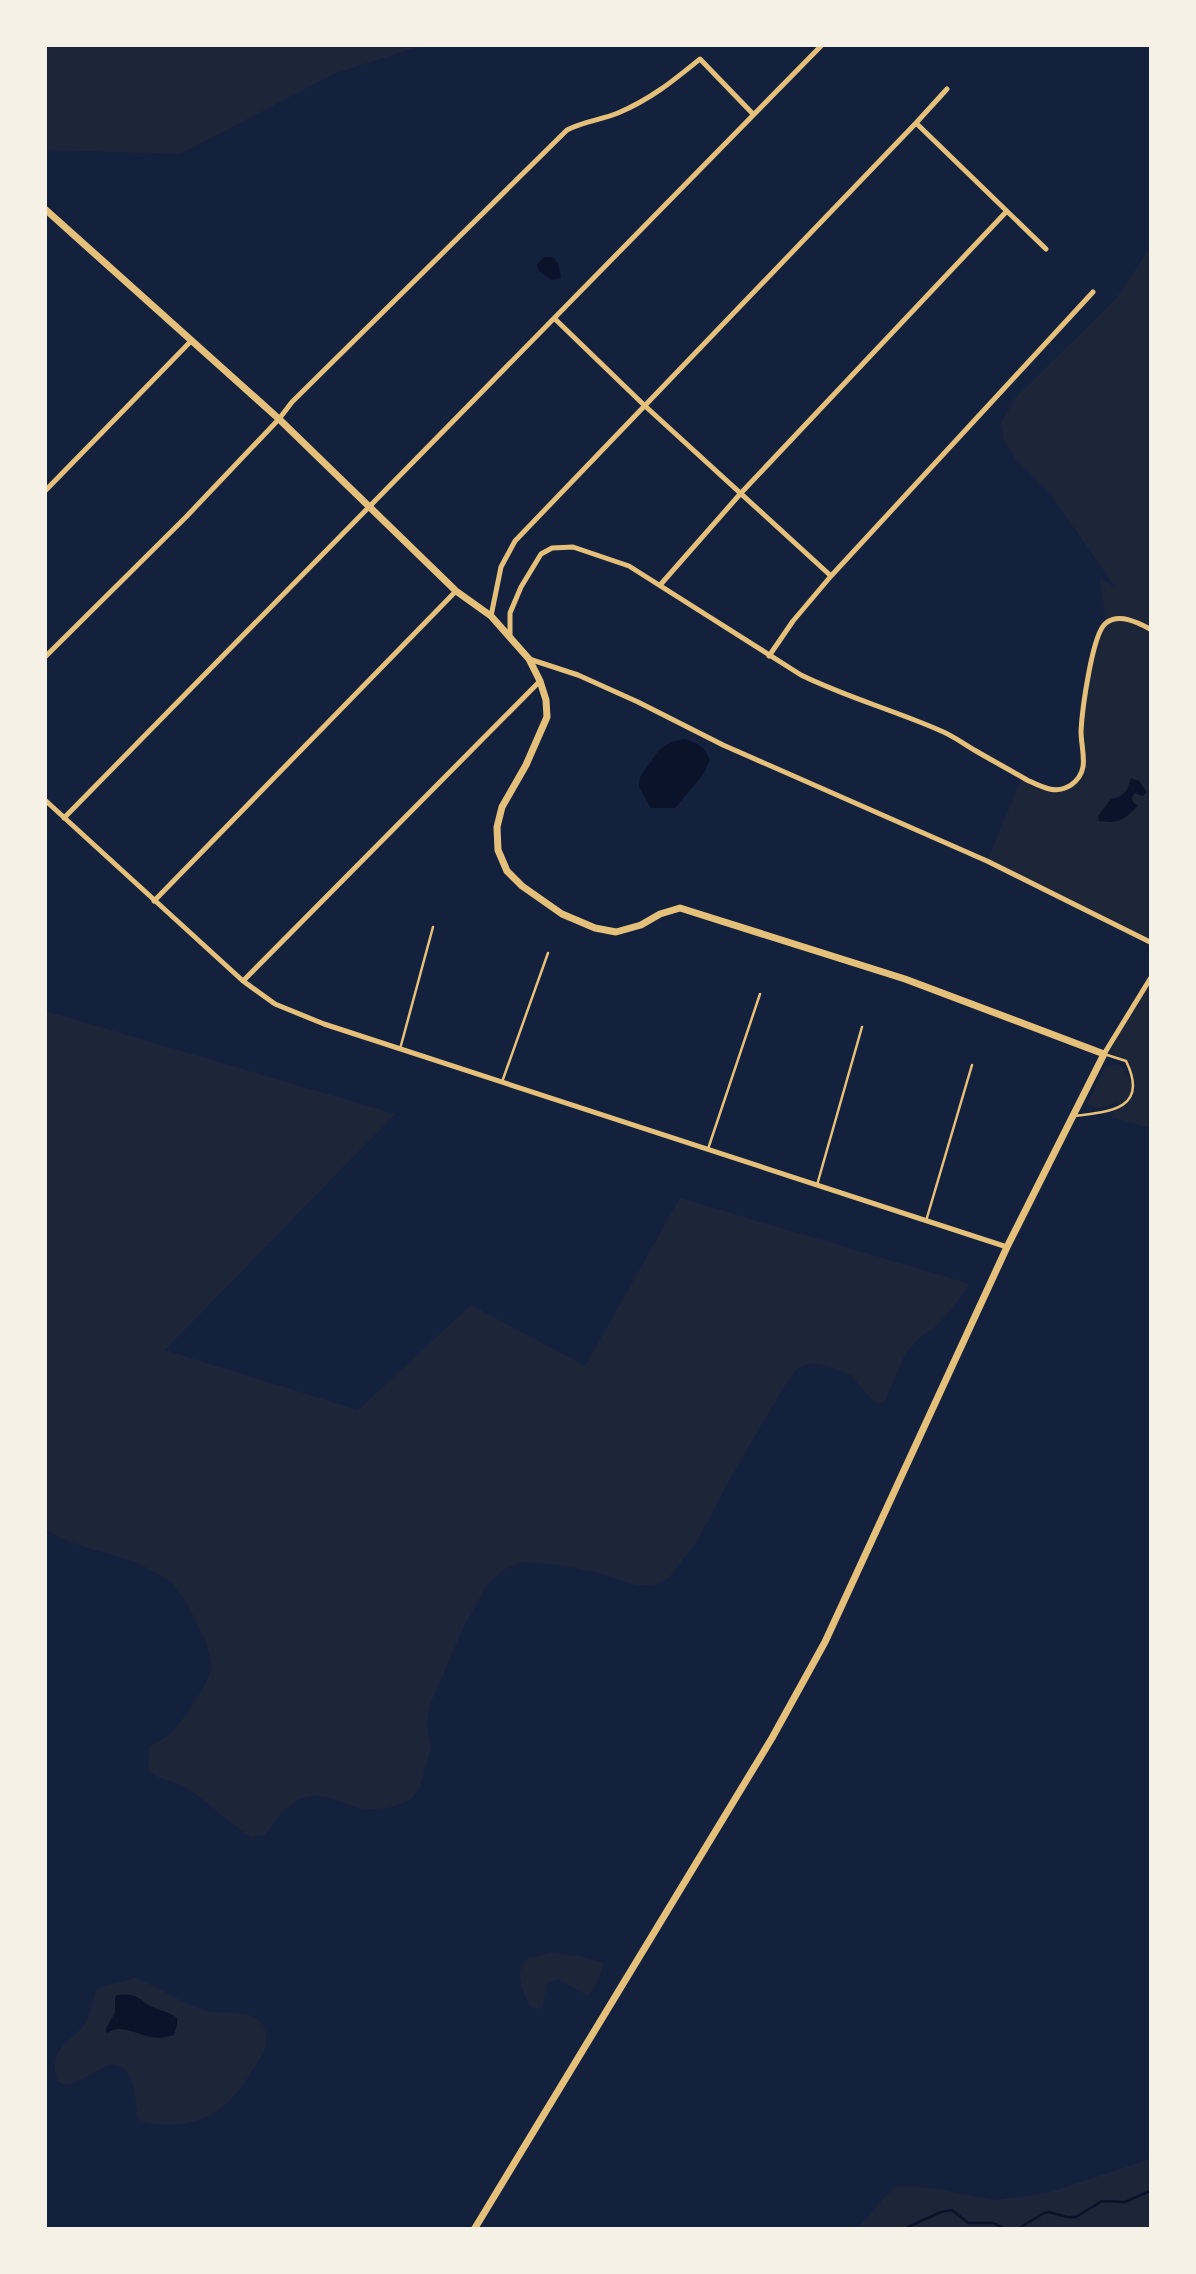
<svg xmlns="http://www.w3.org/2000/svg" width="1196" height="2274" font-family="Manrope,sans-serif">
	<style>
		.green { fill: #1d2539 }
		.water { fill: #0b132b }
		.lines { fill: none; stroke-linecap: round; stroke-linejoin: round }
		.stream { stroke: #0b132b; stroke-width: 2.5 }
		.service { stroke: #e5c07b; stroke-width: 2.5 }
		.minor { stroke: #e5c07b; stroke-width: 5 }
		.tertiary { stroke: #e5c07b; stroke-width: 7 }
	</style>
	<rect width="100%" height="100%" fill="#14213d"/>
	<path class="green" d="M46 46H421L336 73 180 154 46 150Z
		M1150 247V942L987 861 1022 777 1041 787 1060 791 1081 775V735L1093 651 1106 623 1100 578 1116 588 1051 495 1016 460 1004 440 1001 423 1015 398 1117 298Z
		M1150 979V1128L1111 1117 1119 1102C1108 1106 1097 1110 1087 1104L1105 1067 1120 1065 1127 1073 1130 1083 1133 1076 1126 1061 1104 1054Z
		M46 1011 395 1114 165 1350 358 1410 471 1305 585 1366 680 1198 970 1284 950 1311 935 1327 919 1338 904 1356 884 1403 874 1402 851 1375 828 1366 811 1363 797 1369 784 1387 737 1466 697 1541 669 1578 653 1586 636 1585 596 1572 552 1564 522 1562 503 1570 487 1585 464 1626 429 1707 426 1726 431 1747 420 1787 410 1800 388 1808 363 1810 331 1798 316 1795 299 1799 281 1813 265 1835 251 1837C227 1822 207 1800 183 1786 171 1780 157 1780 148 1770L149 1747C156 1742 166 1738 172 1732 182 1722 210 1681 211 1668 213 1649 186 1598 173 1585 168 1579 158 1574 151 1570 118 1551 77 1551 46 1529Z
		M550 1953 580 1956 605 1963C599 1974 597 1987 588 1996L558 1979 547 1983 542 2009 530 2007 522 1989 519 1972 527 1959Z
		M134 1978C160 1986 181 2005 208 2011 222 2014 243 2010 256 2018 268 2026 268 2040 264 2052 241 2088 225 2120 178 2124 164 2125 152 2125 139 2120 134 2105 137 2086 128 2073 124 2067 116 2063 110 2065 96 2068 51 2108 55 2063 56 2046 75 2037 84 2025 91 2016 92 2001 96 1990 107 1983 121 1984 134 1978Z
		M1150 2159V2228H857L887 2195 896 2187 913 2186 943 2190 995 2200 1047 2193Z"/>
	<path class="water" d="M544 257H553L558 264 561 278 551 280 539 271 537 264Z
		M685 739C698 743 705 747 710 760L703 775 675 808H651L639 787 640 777 659 750 671 742Z
		M1131 778 1139 781 1147 792 1143 796 1135 793 1132 797 1133 802 1138 806C1123 820 1120 824 1099 821L1098 816 1111 799 1119 797 1127 790Z
		M117 1995C143 1993 137 2001 155 2008 163 2012 170 2012 177 2018V2025L174 2035C148 2044 137 2028 117 2029 113 2029 110 2032 106 2033V2028L115 2013V1998Z"/>
	<g class="lines">
		<path class="stream" d="M906 2228 941 2212 952 2210 968 2223H993L1004 2228
			M1019 2228 1044 2213 1049 2212 1067 2217H1076L1102 2201 1125 2202 1150 2191"/>
		<path class="service" d="M400 1049 433 927
			M502 1082 548 953
			M1074 1116C1112 1112 1149 1108 1126 1061L1104 1054
			M708 1149 760 994
			M817 1185 862 1027
			M926 1221 972 1065"/>
		<path class="minor" d="M916 123 1046 249
			M555 319 644 405 831 576
			M46 490 192 340
			M661 584 741 493 1006 212
			M491 616 501 567 515 541 916 123 947 89
			M510 637V613L521 587 541 554 552 548 573 547 629 566 801 675C846 697 893 710 939 730 952 735 964 744 976 751 993 761 1010 770 1027 780 1042 787 1056 795 1071 785 1091 771 1081 751 1081 731 1082 712 1092 633 1106 623 1119 613 1137 622 1150 629
			M46 656 186 517 279 419 292 402 567 130C584 121 601 120 618 113 651 99 673 81 700 59L753 114
			M769 656 793 621 831 576 1093 292
			M529 659 578 675 638 702 723 745 987 861 1150 942
			M46 801 243 981 275 1004 324 1024 1007 1247
			M64 818 821 46
			M154 901 456 591
			M243 981 540 681
			M1104 1054 1150 979"/>
		<path class="tertiary" d="M46 210 279 419 456 591 491 616 529 659 540 681 546 700 547 717 526 765 502 807 497 827 498 850 507 871 522 886 562 914 595 928 616 932 641 925 660 914 680 908 905 979 1104 1054 1007 1247 825 1642 772 1738 475 2228"/>
	</g>
	<rect width="1196" height="2274" fill="none" stroke="#f6f1e7" stroke-width="94"/>
</svg>
